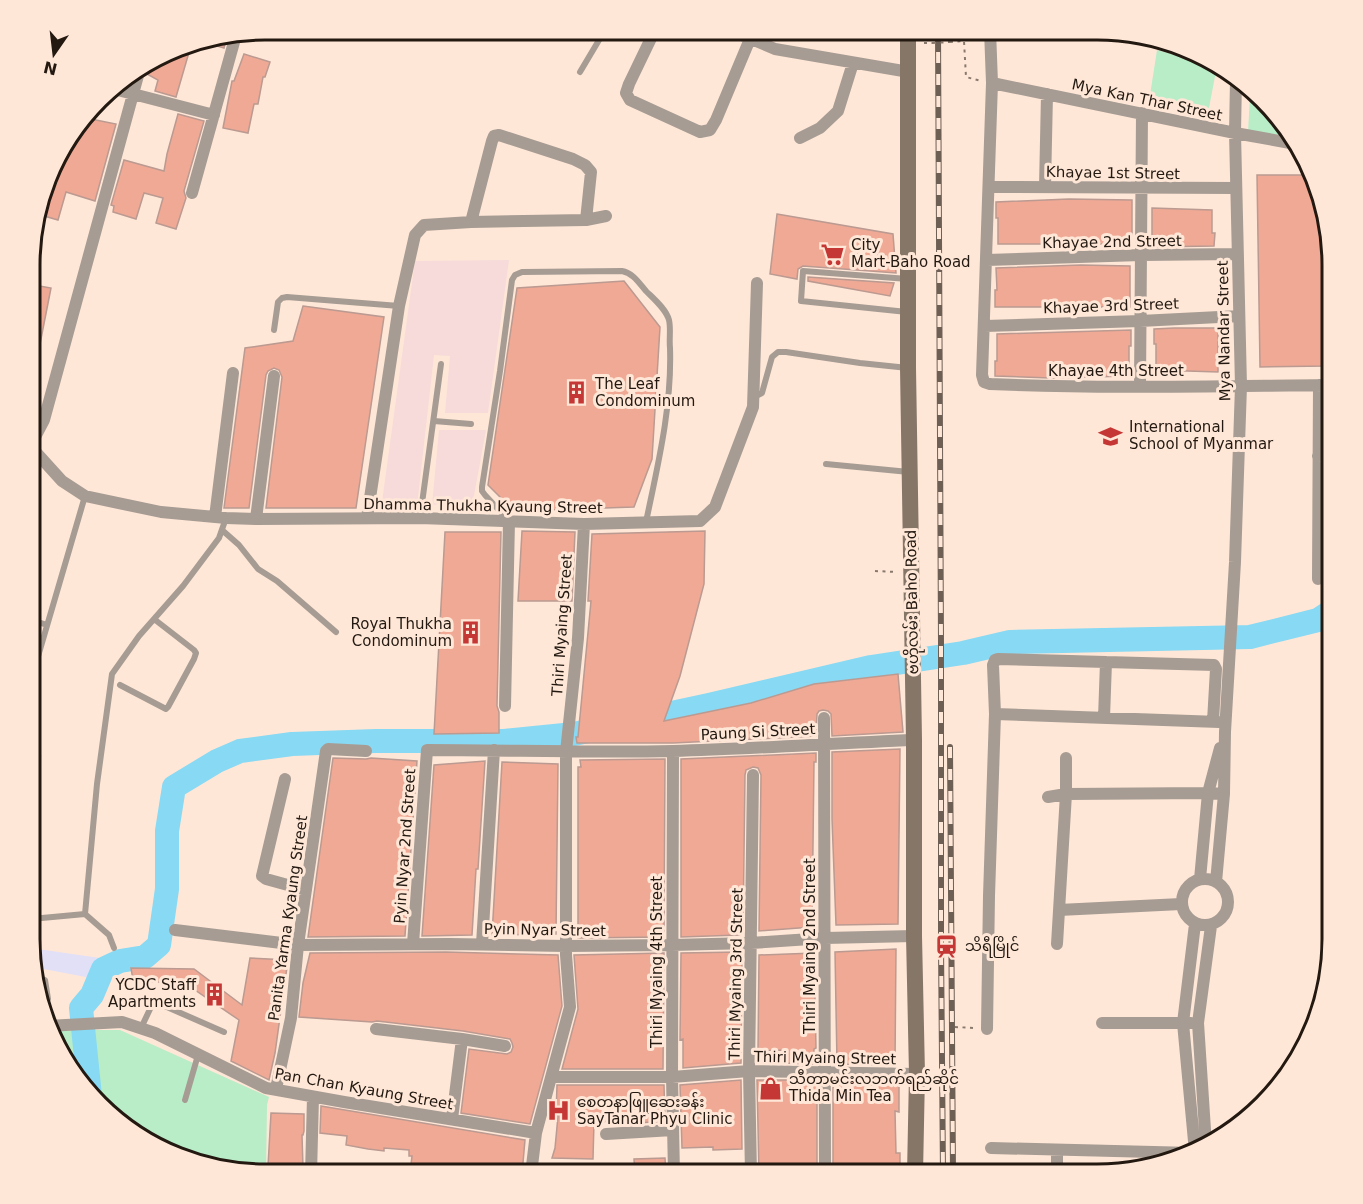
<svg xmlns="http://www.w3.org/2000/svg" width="1363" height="1204" font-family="'DejaVu Sans','Noto Sans Myanmar',sans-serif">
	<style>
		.commercial { fill: #e2e0f6 }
		.industrial { fill: #f6dbda }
		.green { fill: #b8edc8 }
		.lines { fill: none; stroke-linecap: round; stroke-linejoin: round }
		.river { stroke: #88d9f3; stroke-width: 24 }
		.building { fill: #efa995; stroke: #bb9a91; stroke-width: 1.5 }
		.path { stroke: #89796d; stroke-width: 2; stroke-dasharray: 3 4.5; stroke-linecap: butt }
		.lane { stroke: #a79c93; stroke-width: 6 }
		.street { stroke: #a79c93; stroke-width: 12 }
		.secondary { stroke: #867668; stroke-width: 16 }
		.rail-casing { stroke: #6e5f55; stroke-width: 6 }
		.rail { stroke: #ffe7d7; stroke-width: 4; stroke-dasharray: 11; stroke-linecap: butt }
		.path-bridge { stroke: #89796d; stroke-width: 2; stroke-dasharray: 3 4.5; stroke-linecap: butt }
		.labels { text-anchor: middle; stroke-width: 6; stroke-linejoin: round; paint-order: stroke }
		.street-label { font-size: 15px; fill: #231911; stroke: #ffe7d7 }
		.poi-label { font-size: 15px; fill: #231911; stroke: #ffe7d7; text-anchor: start }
		.rim { fill: none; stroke: #231911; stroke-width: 3 }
	</style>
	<rect width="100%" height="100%" fill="#ffe7d7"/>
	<path class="commercial" d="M32 753 42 755 31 852Z
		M31 948 100 958 91 978 33 967Z"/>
	<path class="industrial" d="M509 260 488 413H445L450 356 434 355 417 506 382 502 415 261Z
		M439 430H486L473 501 432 505Z"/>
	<path class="green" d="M1157 50 1217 66 1209 108 1150 95Z
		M1250 95C1269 97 1282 122 1291 136L1248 133Z
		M76 1030H120L269 1097 267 1105 266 1174 161 1150 89 1094 50 1032Z"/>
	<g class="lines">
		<path class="river" d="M90 1096 81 1008 92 995 103 969 120 961 145 957 159 945 167 889V831L174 787 217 761 240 751 292 744 376 741H504L574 734 709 705 871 667 963 653 1010 642 1250 637 1318 620 1333 610"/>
	</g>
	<path class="building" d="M227 36 224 48 201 41 221 37Z
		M192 42 176 97 155 91 158 80 147 74 146 68Z
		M244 54 270 62 265 77H263L258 104H254L248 133 223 128 232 81H234Z
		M178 114 204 121 184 191 186 198 176 229 156 223 163 198 144 193 136 219 113 212 114 206 111 205 124 160 164 171 167 154Z
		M86 118 116 124 95 201 66 192 58 220 37 214 62 147Z
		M1257 175H1315L1325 217 1327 366 1260 367Z
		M1069 199 1132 200V244H998V218H996V202Z
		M1152 208 1212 210V233H1215L1214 246 1152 247Z
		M777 214 893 234 896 273 803 266 798 269 797 279 770 274Z
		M1081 265 1130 266V307H995V290H997L996 268Z
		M808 277 894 283 890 296 808 281Z
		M624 281 660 327 652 459 634 507 514 511 488 485 517 288Z
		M34 285 51 288 39 349 34 348Z
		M303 306 384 317 356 508H266L282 377 279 370 274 368 268 371 266 375 249 508H224L245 348 293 341Z
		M1174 328H1218V372L1156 370V344H1154V329Z
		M1131 330V346H1129V376L1050 378 995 376V361H997V334Z
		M522 531 575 532 572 601H518Z
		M705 531 704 584 680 676 664 721 751 703 814 684 898 674 903 732 832 736 831 714 828 711 823 710 819 711 817 714 816 736 673 743H577L576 737H578L591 601H588L592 534Z
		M445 532H501L497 706 499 712V733L434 734Z
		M900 749 898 924 836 925 832 819V752Z
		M816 753V762H814L812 927 759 931 761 775 758 768 753 767 746 770 745 775 743 933 739 935 681 937V759Z
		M333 758 366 759 371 758 417 761 405 936 308 937Z
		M665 759 664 937 578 938V767H581L580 760Z
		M485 761 478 869H476L472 935 422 936 434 765Z
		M502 762 558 764 556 934 492 935Z
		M896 949 895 1065 837 1064 835 952Z
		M446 952 558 955 562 1006 530 1124 461 1113 469 1049 507 1054 511 1052 513 1047 512 1043 510 1039 463 1031 377 1021 372 1022 299 1017 303 983 310 953Z
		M739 952V956L742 955 741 1063 683 1068V1039L680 1040 681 953Z
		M664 953 663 1069H562L578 1009 574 955Z
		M814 953 816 1048 814 1049 813 1064 785 1063 786 1050 758 1051 759 955Z
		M250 958 288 960 275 1053 269 1080 231 1061 239 1020 186 984 133 980 131 968 194 969 242 1005Z
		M741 1080 742 1149 713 1150V1147L682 1148 680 1085Z
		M757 1080H817V1174H759Z
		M833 1081 899 1082V1112L895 1111 896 1153H900V1173L833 1174Z
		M557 1085H664L665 1121 639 1123V1120L594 1122 593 1159 552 1158 555 1148 558 1116 556 1115Z
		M321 1106 525 1140 522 1174 410 1173 412 1156H409V1150L384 1148V1151L368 1149 346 1145 347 1136 320 1133Z
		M271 1113 304 1114V1131L303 1135H302L303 1167 268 1166Z
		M665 1158 666 1174H635L634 1159Z"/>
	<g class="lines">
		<path class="path" d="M950 42 964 41 966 77 981 81
			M924 43H933
			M875 571 896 572
			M955 1027 975 1028"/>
		<path class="lane" d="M580 72 605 30
			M907 312 801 301 803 271 908 279
			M274 330 278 302 282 298 287 297 399 306
			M754 397 762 393 772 357 778 352H786L860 363 908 368
			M434 421 471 424
			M826 464 909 472
			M420 518 441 364
			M509 521 485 495 482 491V487L500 371 512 280 515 275 522 272 622 271C633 273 639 283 646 291 654 299 666 309 669 320 671 328 669 339 670 348 672 407 658 464 646 522
			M222 530 239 545 258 569 277 581 336 632
			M32 620 47 625
			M32 677 85 496
			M120 685 166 709 168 707 194 659 196 653 194 650 154 619
			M85 914 109 935 114 948
			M31 919 85 914 97 784 112 674 139 636 183 586 219 538 226 518
			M36 977 45 980 48 999
			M141 1028 151 1007 160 1004 224 1032
			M185 1100 198 1055"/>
		<path class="street" d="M655 30 629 84 626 93 630 100 700 132 710 130 716 120 750 39
			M730 30 775 49 909 72
			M990 30 992 83 982 375 984 382 990 384C1104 389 1219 386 1333 385
			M992 83 1235 133 1296 144
			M110 88 214 115
			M800 138 820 128 838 111 853 63
			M989 187 1236 188
			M1045 187 1047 94
			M192 193 236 35
			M471 222 492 141 494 136 499 135 573 159 585 165 591 172 586 220
			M987 260 1141 255 1237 254
			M985 326 1140 321 1239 316
			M1140 386 1142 113
			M33 441 44 420 139 72
			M33 449 62 481 85 496 161 512 226 518 256 519 420 518 584 524 700 521 715 507 753 407 757 283
			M1318 456 1333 455
			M215 517 233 373
			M367 518 399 306 415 235 424 225 471 222 586 220 606 216
			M256 519 274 376
			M1318 579 1319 385
			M505 706 509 521
			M995 714 1219 722
			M824 718 825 1174
			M1104 718 1106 662
			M673 751 672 1077 674 1174
			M285 779 262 876 266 879 306 890
			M1048 797 1066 794 1208 793 1224 794
			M1182 902a23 23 0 1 1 46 0a23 23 0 1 1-46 0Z
			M1200 879 1208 793 1220 748
			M1216 882 1224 794 1225 732 1235 562 1241 386 1235 133 1236 80
			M1059 910 1181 904
			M1195 924 1183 1023 1195 1152
			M175 930 298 945 450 944 566 946 672 945 751 943 825 938 914 936
			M413 944 427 750C509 750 591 753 673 751 753 749 834 743 914 740
			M482 944 494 750
			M1057 944 1066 794V758
			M1102 1023H1191
			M47 1026 122 1022 155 1033 266 1088 344 1102 536 1133
			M376 1029 462 1039 505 1046
			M987 1029 989 896 995 714 993 665 995 660 998 659 1214 665 1216 669 1213 721
			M552 1077H672L749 1071 917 1074
			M276 1089 291 1018 298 945 326 751 328 749 366 751
			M452 1119 462 1039
			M606 1134 673 1130
			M1206 1145 1198 1023 1211 926
			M991 1148 1193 1153
			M311 1174 313 1097
			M531 1174 536 1133 570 1007 566 955V752L578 638 584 524
			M751 1174 749 1071 753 775
			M1057 1174V1150"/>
		<path class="secondary" d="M908 30V368L914 740V936L917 1074 915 1174"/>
		<defs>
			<path id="rail" d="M938 30 941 643V945L943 1174
				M950 747 953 1174"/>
		</defs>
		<use href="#rail" class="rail-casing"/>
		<use href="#rail" class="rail"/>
		<path class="path-bridge" d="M933 43 950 42"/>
	</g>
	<defs>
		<symbol id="supermarket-bare" viewBox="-9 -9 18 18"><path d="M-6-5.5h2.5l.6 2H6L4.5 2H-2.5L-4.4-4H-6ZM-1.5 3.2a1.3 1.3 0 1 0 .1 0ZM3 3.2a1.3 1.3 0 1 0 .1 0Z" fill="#c53734" stroke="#ffe7d7" stroke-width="2.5" paint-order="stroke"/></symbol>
		<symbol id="building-bare" viewBox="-9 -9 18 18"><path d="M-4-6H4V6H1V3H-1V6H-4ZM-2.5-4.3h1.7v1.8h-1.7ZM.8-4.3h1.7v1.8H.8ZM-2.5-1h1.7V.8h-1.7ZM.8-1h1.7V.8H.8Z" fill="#c53734" stroke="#ffe7d7" stroke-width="2.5" paint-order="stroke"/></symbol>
		<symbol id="school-bare" viewBox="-9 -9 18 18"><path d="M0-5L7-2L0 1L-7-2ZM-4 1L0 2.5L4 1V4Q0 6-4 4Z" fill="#c53734" stroke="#ffe7d7" stroke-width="2.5" paint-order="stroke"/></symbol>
		<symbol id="station-bare" viewBox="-9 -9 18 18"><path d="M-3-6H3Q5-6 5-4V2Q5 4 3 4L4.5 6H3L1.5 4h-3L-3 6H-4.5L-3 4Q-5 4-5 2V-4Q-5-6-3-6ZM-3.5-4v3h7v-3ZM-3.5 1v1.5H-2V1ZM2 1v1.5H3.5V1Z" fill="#c53734" stroke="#ffe7d7" stroke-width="2.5" paint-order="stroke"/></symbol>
		<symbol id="shop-bare" viewBox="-9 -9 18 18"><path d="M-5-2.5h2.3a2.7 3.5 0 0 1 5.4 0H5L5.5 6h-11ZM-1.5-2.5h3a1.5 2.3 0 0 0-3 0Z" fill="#c53734" stroke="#ffe7d7" stroke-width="2.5" paint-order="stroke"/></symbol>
		<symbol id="hospital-bare" viewBox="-9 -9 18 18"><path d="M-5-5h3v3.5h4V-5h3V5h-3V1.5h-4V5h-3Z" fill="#c53734" stroke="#ffe7d7" stroke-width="2.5" paint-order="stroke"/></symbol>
	</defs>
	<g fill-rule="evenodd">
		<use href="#supermarket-bare" x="816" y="238" width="33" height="33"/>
		<use href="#building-bare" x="560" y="376" width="33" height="33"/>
		<use href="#school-bare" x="1094" y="420" width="33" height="33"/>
		<use href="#building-bare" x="454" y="616" width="33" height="33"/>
		<use href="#station-bare" x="930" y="930" width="33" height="33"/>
		<use href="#building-bare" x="198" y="978" width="33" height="33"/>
		<use href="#shop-bare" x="754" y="1072" width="33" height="33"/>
		<use href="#hospital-bare" x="542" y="1094" width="33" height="33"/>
	</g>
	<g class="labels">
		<g class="street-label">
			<text transform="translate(1147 100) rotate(12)" y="5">Mya Kan Thar Street</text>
			<text transform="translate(1113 173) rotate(1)" y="5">Khayae 1st Street</text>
			<text transform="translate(1112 242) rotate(-1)" y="5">Khayae 2nd Street</text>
			<text transform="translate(1111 306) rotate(-2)" y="5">Khayae 3rd Street</text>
			<text transform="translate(1224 331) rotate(-91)" y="5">Mya Nandar Street</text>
			<text x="1116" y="376">Khayae 4th Street</text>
			<text transform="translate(483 506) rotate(1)" y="5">Dhamma Thukha Kyaung Street</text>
			<text transform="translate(912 602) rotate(-91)" y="5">ဗဟိုလမ်း Baho Road</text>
			<text transform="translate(562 625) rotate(-86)" y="5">Thiri Myaing Street</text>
			<text transform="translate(758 732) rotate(-3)" y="5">Paung Si Street</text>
			<text transform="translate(405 846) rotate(-86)" y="5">Pyin Nyar 2nd Street</text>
			<text transform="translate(288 918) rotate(-82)" y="5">Panita Yarma Kyaung Street</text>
			<text transform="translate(545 930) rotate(1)" y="5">Pyin Nyar Street</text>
			<text transform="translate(810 946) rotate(-90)" y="5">Thiri Myaing 2nd Street</text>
			<text transform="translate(657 962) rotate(-90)" y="5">Thiri Myaing 4th Street</text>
			<text transform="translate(736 974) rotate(-89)" y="5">Thiri Myaing 3rd Street</text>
			<text transform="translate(825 1058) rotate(1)" y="5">Thiri Myaing Street</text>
			<text transform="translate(364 1089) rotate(10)" y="5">Pan Chan Kyaung Street</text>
		</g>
		<g class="poi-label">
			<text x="851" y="250">City<tspan x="851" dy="17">Mart-Baho Road</tspan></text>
			<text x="595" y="389">The Leaf<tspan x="595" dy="17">Condominum</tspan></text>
			<text x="1129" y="432">International<tspan x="1129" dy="17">School of Myanmar</tspan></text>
			<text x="452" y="629" text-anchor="end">Royal Thukha<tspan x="452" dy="17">Condominum</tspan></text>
			<text x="965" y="951">သိရီမြိုင်</text>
			<text x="196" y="990" text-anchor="end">YCDC Staff<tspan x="196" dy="17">Apartments</tspan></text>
			<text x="789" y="1084">သီတာမင်းလဘက်ရည်ဆိုင်<tspan x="789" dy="17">Thida Min Tea</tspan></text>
			<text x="577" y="1107">စေတနာဖြူဆေးခန်း<tspan x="577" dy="17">SayTanar Phyu Clinic</tspan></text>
		</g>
	</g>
	<path d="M0 0H1363V1204H0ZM265 40H1097A225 225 0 0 1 1322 265V939A225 225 0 0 1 1097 1164H265A225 225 0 0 1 40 939V265A225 225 0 0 1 265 40Z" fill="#ffe7d7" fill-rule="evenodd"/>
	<path class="rim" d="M265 40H1097A225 225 0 0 1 1322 265V939A225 225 0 0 1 1097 1164H265A225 225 0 0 1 40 939V265A225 225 0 0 1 265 40Z"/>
	<g transform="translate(54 54) rotate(194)" stroke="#ffe7d7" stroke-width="4.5" paint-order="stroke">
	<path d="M0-4.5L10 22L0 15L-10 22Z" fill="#231911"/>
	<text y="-9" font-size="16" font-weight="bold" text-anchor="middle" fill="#231911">N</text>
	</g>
</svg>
